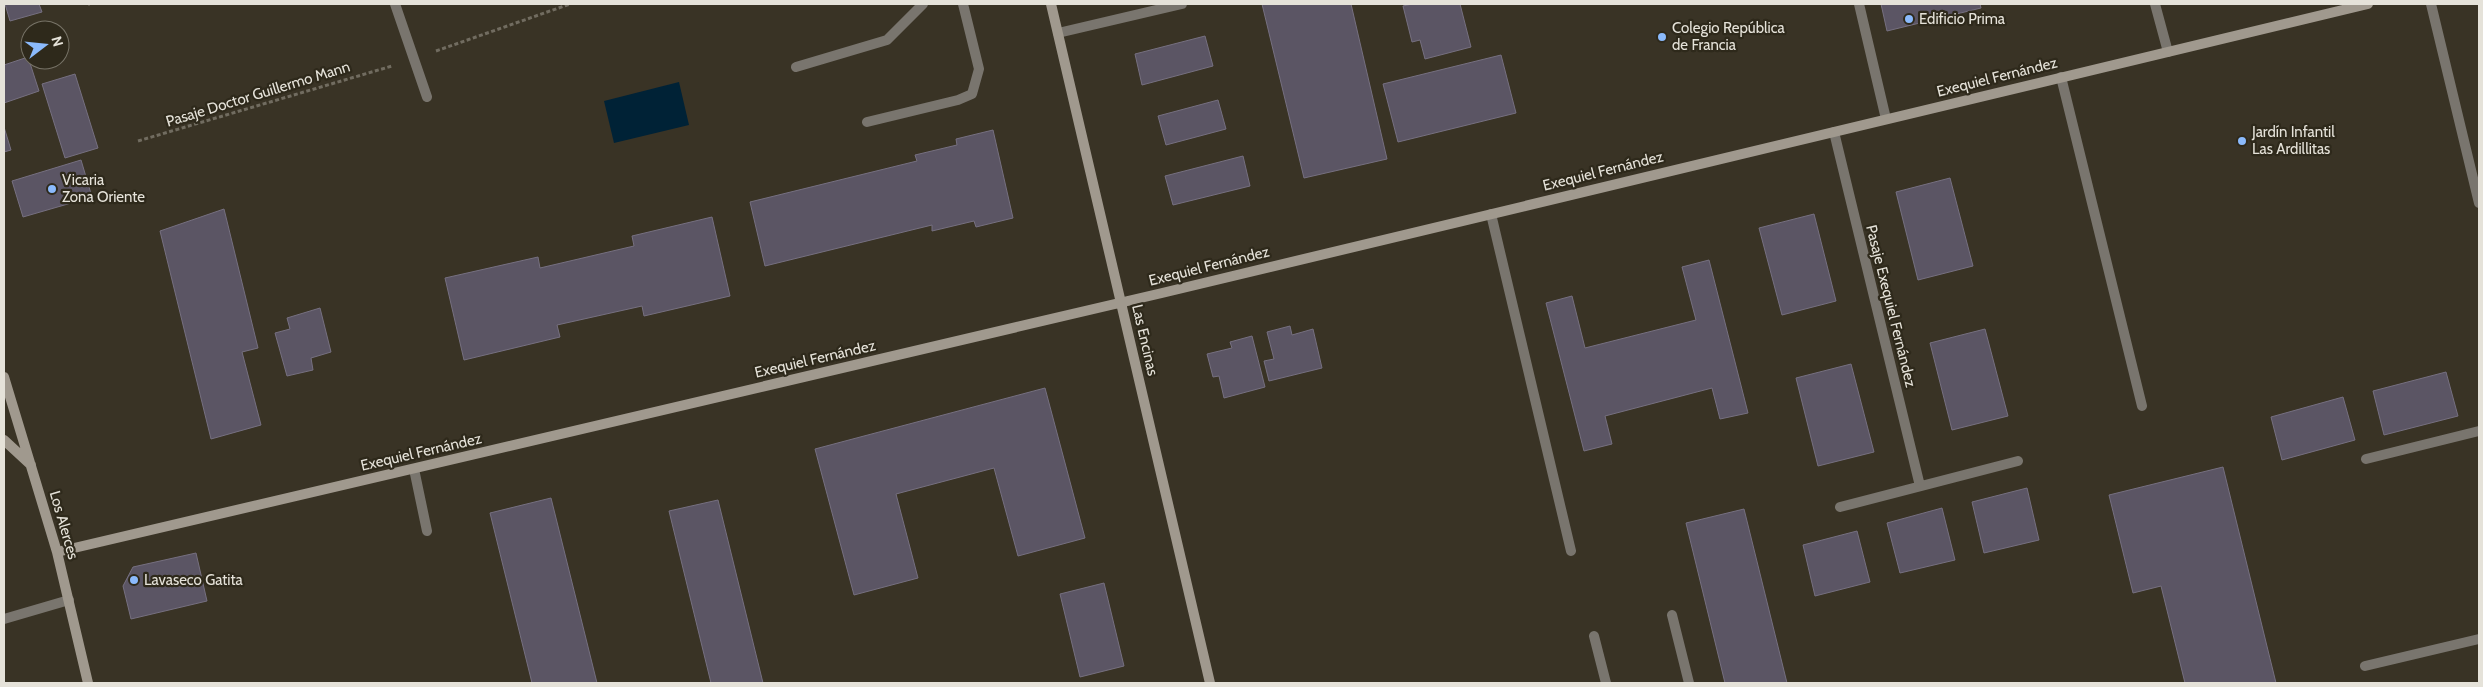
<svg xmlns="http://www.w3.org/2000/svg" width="2483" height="687" font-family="Cabin,sans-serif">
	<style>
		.water { fill: #002236 }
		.building { fill: #5b5564; stroke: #767080 }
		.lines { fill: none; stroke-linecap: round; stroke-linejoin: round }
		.path { stroke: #716c60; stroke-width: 3; stroke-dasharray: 4 2.5; stroke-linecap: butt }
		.lane { stroke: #79756e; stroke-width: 10 }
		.street { stroke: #79756e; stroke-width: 10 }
		.secondary { stroke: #a0998e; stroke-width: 10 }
		.poi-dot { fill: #8bbafc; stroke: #2e291b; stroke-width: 2 }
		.labels { text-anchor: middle; stroke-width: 4.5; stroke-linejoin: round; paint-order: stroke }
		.poi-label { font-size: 15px; fill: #e5e2d9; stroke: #2e291b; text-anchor: start }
		.street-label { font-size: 15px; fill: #e5e2d9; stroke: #2e291b }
	</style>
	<rect width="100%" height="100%" fill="#393325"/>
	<path class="water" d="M679 82 689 125 614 143 604 101Z"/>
	<path class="building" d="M5 4H39L42 12 10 21Z
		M1262 4H1351L1387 159 1304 178Z
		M1412 4H1460L1471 47 1425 59 1420 40 1412 42 1403 6Z
		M1881 4H1980L1981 8 1887 31Z
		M1205 36 1213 66 1142 85 1135 54Z
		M1501 55 1516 113 1398 142 1383 84Z
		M28 57 39 91 4 103V65Z
		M75 74 98 148 65 158 42 84Z
		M1218 100 1226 129 1166 145 1158 116Z
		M4 127 11 150 4 152Z
		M993 130 1013 218 976 227 974 221 932 231V225L765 266 750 202 917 161 915 155 957 145 956 139Z
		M1243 156 1250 186 1173 205 1165 176Z
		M81 160 92 197 23 217 12 181Z
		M1950 178 1973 266 1918 280 1896 192Z
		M224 209 258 348 242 352 261 425 211 439 160 231Z
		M1814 214 1836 301 1782 315 1759 228Z
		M712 217 730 296 644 316 642 306 557 325 560 337 464 360 445 278 538 257 540 268 634 246 632 236Z
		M1709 260 1748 413 1720 419 1712 388 1605 416 1612 444 1584 451 1546 303 1572 296 1585 348 1696 320 1682 267Z
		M320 308 331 352 311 358 313 370 287 376 275 333 290 329 287 318Z
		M1290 326 1292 335 1313 329 1322 368 1269 381 1264 361 1274 359 1267 332Z
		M1985 329 2008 416 1952 430 1930 343Z
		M1252 336 1265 387 1224 398 1219 376 1213 377 1207 354 1232 348 1230 342Z
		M1851 364 1874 452 1818 466 1796 378Z
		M2446 372 2458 416 2384 435 2373 391Z
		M1045 388 1085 538 1018 556 994 468 896 494 918 578 854 595 815 449Z
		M2343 397 2355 440 2282 460 2271 417Z
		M2223 467 2276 683H2185L2161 586 2133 593 2109 495Z
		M2027 488 2039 540 1984 553 1972 502Z
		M551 498 597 683H532L490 513Z
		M718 500 763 683H711L669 511Z
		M1942 508 1955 560 1900 573 1887 523Z
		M1744 509 1787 683H1725L1686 523Z
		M1857 531 1870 582 1815 596 1803 545Z
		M196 553 207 601 131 619 123 586 133 567Z
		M1104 583 1124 666 1080 677 1060 594Z"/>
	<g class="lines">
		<path class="path" d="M88 4H90
			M436 51 570 4
			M138 141 392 66"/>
		<path class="lane" d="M1859 4 1886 119
			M1058 33 1182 4
			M796 67 887 40 923 4
			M867 122 958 100 972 94 979 69 963 4
			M1491 214 1571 551
			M414 469 427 531
			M1672 615 1689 683"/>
		<path class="street" d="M395 4 427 97
			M2155 4 2168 52
			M2431 4 2479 203
			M2061 77 2142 406
			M1834 132 1920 486
			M2366 459 2479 431
			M1840 507 2018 461
			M4 619 69 600
			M1594 636 1606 683
			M2365 666 2479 639"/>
		<path class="secondary" d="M1051 4 1210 683
			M4 377 57 552 88 683
			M4 440 31 465
			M57 552 1162 293 2368 4"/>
	</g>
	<g class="poi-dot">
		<circle cx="1909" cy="19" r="5"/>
		<circle cx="1662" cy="37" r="5"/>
		<circle cx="2242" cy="141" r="5"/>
		<circle cx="52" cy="189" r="5"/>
		<circle cx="134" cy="580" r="5"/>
	</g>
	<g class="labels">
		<g class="poi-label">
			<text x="1919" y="24">Edificio Prima</text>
			<text x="1672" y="33">Colegio República<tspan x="1672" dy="17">de Francia</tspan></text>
			<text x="2252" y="137">Jardín Infantil<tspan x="2252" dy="17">Las Ardillitas</tspan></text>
			<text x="62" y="185">Vicaria<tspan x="62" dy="17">Zona Oriente</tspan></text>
			<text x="144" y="585">Lavaseco Gatita</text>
		</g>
		<g class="street-label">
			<text transform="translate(1997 77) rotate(-14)" y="5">Exequiel Fernández</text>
			<text transform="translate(258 94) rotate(-17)" y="5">Pasaje Doctor Guillermo Mann</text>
			<text transform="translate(1603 171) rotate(-14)" y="5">Exequiel Fernández</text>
			<text transform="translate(1209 266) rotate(-14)" y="5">Exequiel Fernández</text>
			<text transform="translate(1891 306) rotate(76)" y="5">Pasaje Exequiel Fernández</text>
			<text transform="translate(1145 340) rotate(77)" y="5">Las Encinas</text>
			<text transform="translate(815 359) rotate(-13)" y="5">Exequiel Fernández</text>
			<text transform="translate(421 452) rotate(-13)" y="5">Exequiel Fernández</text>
			<text transform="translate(64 525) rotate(74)" y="5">Los Alerces</text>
		</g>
	</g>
	<rect width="2483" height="687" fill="none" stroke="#e5e2d9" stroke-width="10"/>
	<g transform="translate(45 45) rotate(74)"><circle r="24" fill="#2e291b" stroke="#777367"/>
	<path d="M0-4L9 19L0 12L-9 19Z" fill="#8bbafc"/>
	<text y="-8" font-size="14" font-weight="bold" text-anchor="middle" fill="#e5e2d9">N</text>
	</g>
</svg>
